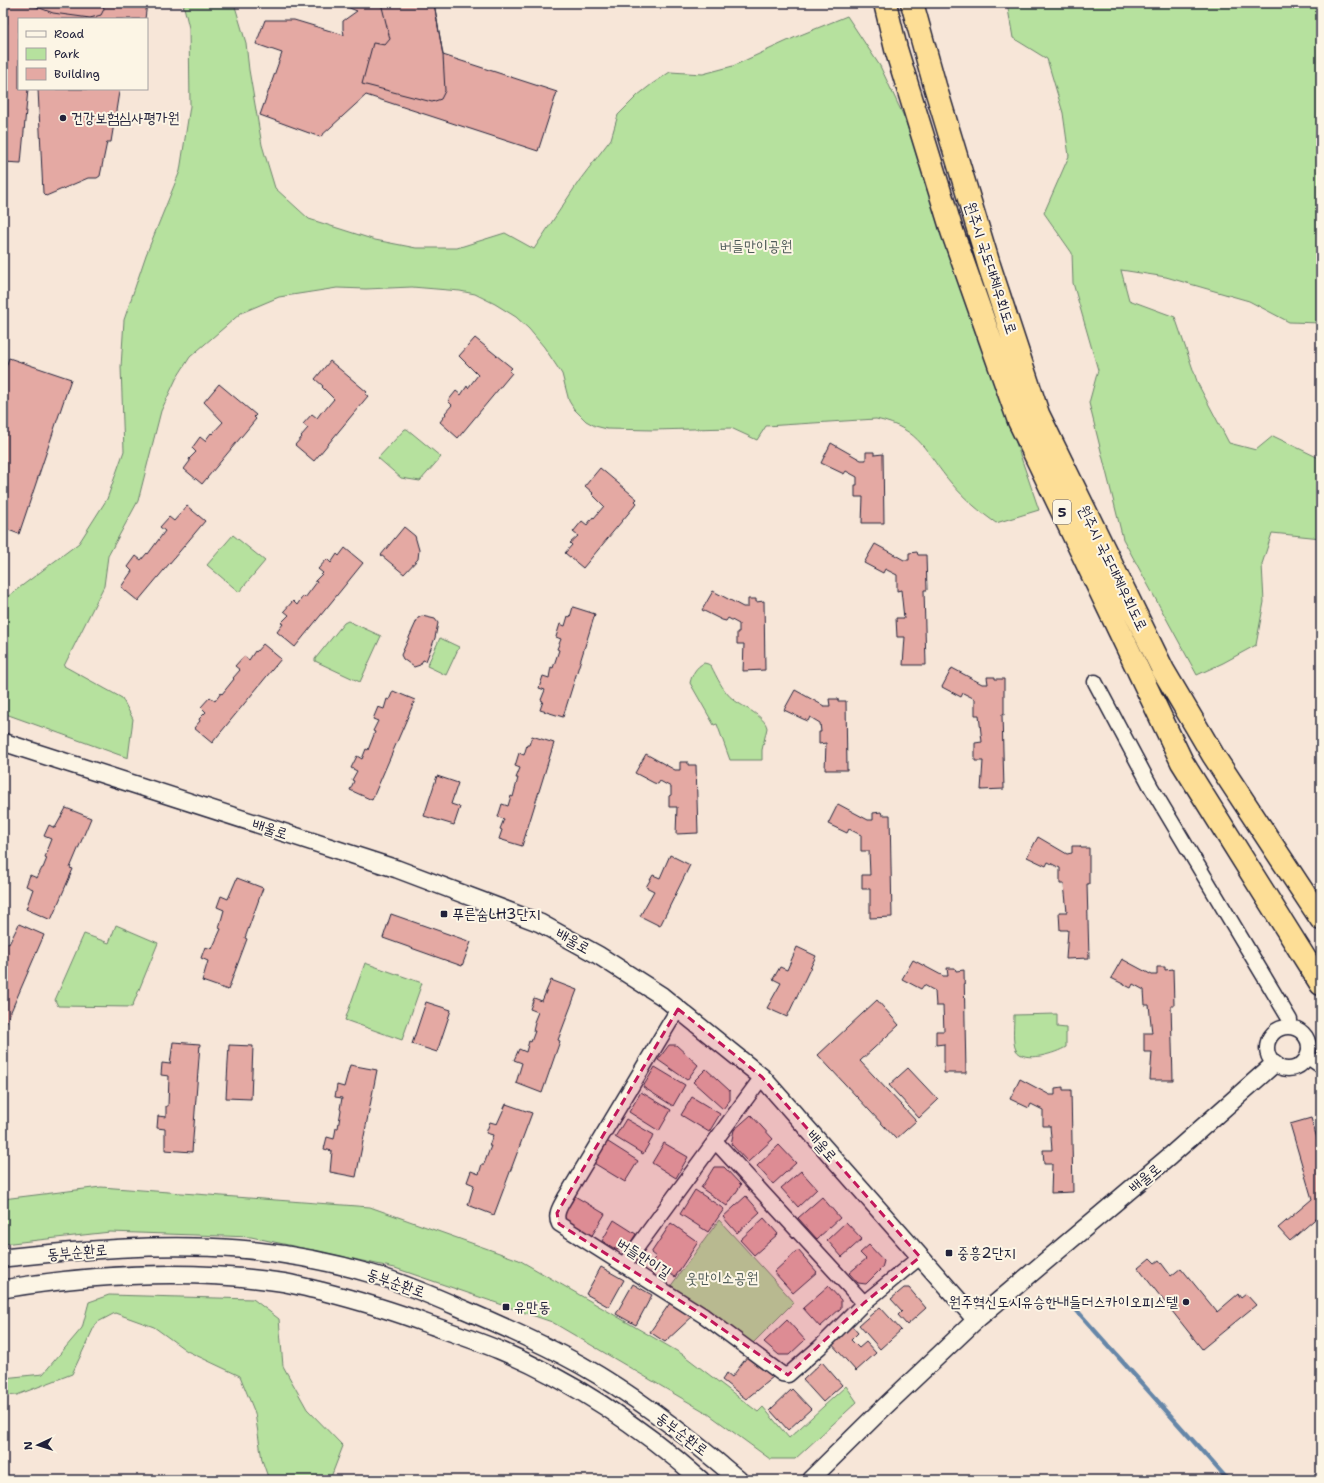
<svg xmlns="http://www.w3.org/2000/svg" width="1324" height="1483" font-family="'Shantell Sans','Poor Story',sans-serif">
	<style>
		.green { fill: #b6e19e; stroke: #6c826c }
		.lines { fill: none; stroke-linecap: round; stroke-linejoin: round }
		.stream { stroke: #6586a8; stroke-width: 4.5 }
		.building { fill: #e4a9a3; stroke: #22223b }
		.minor-casing { stroke: #22223b; stroke-width: 17 }
		.tertiary-casing { stroke: #22223b; stroke-width: 20 }
		.trunk-casing { stroke: #22223b; stroke-width: 25 }
		.minor { stroke: #fcf5e5; stroke-width: 14 }
		.tertiary { stroke: #fcf5e5; stroke-width: 17 }
		.trunk { stroke: #fdde96; stroke-width: 22 }
		.marked { fill: #c2185b; fill-opacity: 0.2; stroke: #c2185b; stroke-width: 3; stroke-dasharray: 8 5; stroke-linejoin: round }
		.poi-dot { fill: #22223b; stroke: #fcf5e5; stroke-width: 1.5 }
		.labels { text-anchor: middle; stroke-width: 4; stroke-linejoin: round; paint-order: stroke }
		.shield { fill: #fcf5e5; stroke: #63616e; stroke-width: 1 }
		.shield-label { font-size: 14px; font-weight: bold; fill: #22223b }
		.poi-label { font-size: 15px; fill: #22223b; stroke: #fcf5e5; text-anchor: start }
		.park-label { font-size: 15px; fill: #4e5b59; stroke: #fcf5e5 }
		.street-label { font-size: 15px; fill: #22223b; stroke: #fcf5e5 }
	</style>
	<rect width="100%" height="100%" fill="#f7e6d8"/>
	<filter id="ink" filterUnits="userSpaceOnUse"><feTurbulence type="fractalNoise" baseFrequency=".025" numOctaves="2"/><feDisplacementMap in="SourceGraphic" scale="8" xChannelSelector="R" yChannelSelector="G"/><feConvolveMatrix kernelMatrix="1 2 1 2 8 2 1 2 1" color-interpolation-filters="sRGB"/></filter>
	<g filter="url(#ink)">
		<path class="green" d="M183 3H234L246 43 249 70 262 145 275 188 309 219 375 240 416 248H457L505 233 534 249 579 181 611 139 618 115 638 95 652 84 670 72 703 74 733 66 798 36 847 16 880 66 905 119 1039 510 996 523C980 512 965 499 952 484 925 453 922 429 876 419L766 426 757 440 731 428 653 430 607 429 595 426 586 421 574 409 569 401 562 374 544 347 529 329 516 317 495 304 475 294 460 291 412 287 366 289 337 288 279 297 241 313 190 357 176 379 161 411 138 501 108 556 104 586 64 666 122 698 133 719 128 758 3 713V600L79 543 107 499 124 451 121 367 124 320 146 255 180 171 190 106 189 28Z
			M1007 3H1321V323L1289 322 1249 301 1166 277 1121 270 1129 300 1175 317 1198 384 1229 443 1256 450 1273 436 1321 459V538L1272 533 1262 564 1264 602 1256 645 1223 663 1197 675 1123 539 1089 403 1098 370 1073 283 1072 253 1044 213 1069 156 1063 113 1047 59 1013 38Z
			M405 429H407L441 457 420 481 401 478 378 458Z
			M233 535 265 561 239 592 207 565Z
			M348 621 381 636 360 682 315 661V659L344 623Z
			M440 638 459 647 446 675 427 666Z
			M704 663 708 664 711 666C717 677 723 692 734 700 743 707 765 716 767 728L762 750V760H730L717 724 714 725 690 683C692 674 696 667 704 663Z
			M116 925 158 943 132 1007 58 1006 55 1000 84 934 109 943Z
			M365 963 422 983 402 1040 345 1020Z
			M1057 1014V1027L1066 1028V1047C1056 1053 1024 1064 1016 1050 1012 1043 1014 1024 1014 1015Z
			M101 1187 370 1207 519 1260 682 1354 758 1412 763 1407 789 1438 846 1386 857 1402 795 1459H770L707 1413 552 1322 395 1268 251 1237 110 1232 3 1244V1199Z
			M719 1220 794 1302 753 1343 670 1287Z
			M109 1295 253 1299 279 1319 283 1366 307 1409 343 1446 331 1477 327 1480H269L262 1460 255 1413 240 1376 187 1351 154 1327 115 1313 96 1323 72 1374 17 1395 3 1396V1378L43 1374 82 1328 89 1302Z"/>
		<g class="lines">
			<path class="stream" d="M1071 1304 1228 1480"/>
		</g>
		<path class="building" d="M7 3H147L145 19H19V89H28L21 163 3 162V24H7Z
			M27 3H103L104 9 101 15 90 18 53 13Z
			M337 3H434L443 55 557 92 538 151 366 95 320 137 260 115 282 53 256 44 265 20H294L344 35 343 29V21L357 11Z
			M381 3H434L443 55 445 91 441 99 432 102 362 84 373 43 385 45 390 39Z
			M38 89H118L119 92 111 142H107L100 176 97 178H88L46 196 43 193Z
			M475 338 512 368 509 371 512 373 458 438 440 422 446 414 445 413 452 405 448 401 456 391 461 395 467 386 468 388 478 375 459 356Z
			M9 358 71 379 19 534 3 528V375Z
			M330 361 367 392 365 394 368 396 314 461 295 445 302 437 301 436 308 428 303 424 312 414 317 418 323 410 324 411 334 399 322 387 323 386 315 379Z
			M219 384 256 415 254 417 256 419 202 484 184 469 190 461 189 459 196 452 192 448 200 437 205 441 211 433 212 434 223 422 204 402Z
			M831 443 861 460H866V452H874V455L883 454 884 523H862L863 497H855V485H857V477L846 471 844 474 821 463Z
			M600 468 637 499 635 501 637 503 583 568 565 553 572 545 570 543 578 536 573 532 582 521 587 525 593 517 594 518 604 506 592 494 593 493 585 486Z
			M187 506 205 521 138 601 121 587 132 571 128 567 136 556 141 560 147 553 148 554 165 531 160 527 169 517 174 521Z
			M404 527 415 536 419 550 418 559 404 574 381 555Z
			M875 544 904 560H909V553L917 552 918 555H926L927 590H924L926 665H903L905 637H897L896 618H904L901 590 897 591V575L885 569 883 573 864 563Z
			M345 548 363 563 295 647 277 632 283 624 281 623 289 615 284 611 293 601 297 605 303 596 305 598 317 582 315 581 323 573 318 569 327 559 331 563 337 554 339 556Z
			M713 591 743 607H748V599H756V602L764 601 765 670 743 671 744 644H737V632H739V624L728 618 726 621 722 620 702 610Z
			M573 607 595 614 563 717 540 710 543 701 541 700 545 690 539 688 543 676 549 678 551 667 553 668 559 650 557 649 561 639 556 637 560 624 565 626 568 616 570 617Z
			M422 616 435 619 438 623 435 638 426 661 423 660 420 665 414 667 403 659 401 655 418 618Z
			M263 644 281 659 212 743 194 728 200 721 199 719 206 712 201 707 210 697 215 701 221 693 222 694 234 679 233 678 240 670 235 666 244 656 249 660 255 651 256 652Z
			M952 668 982 684H988L987 677H995V679H1004V715L1002 714 1004 789 981 790 983 761H975V743L982 742 979 715H975V699L963 693 961 697 942 687Z
			M795 690 824 706H830L829 699H838V701H846L847 770H825L826 743 819 744V732H821L820 723 810 717 808 721 803 719 784 710Z
			M393 691 415 700 372 800 350 790 354 781 352 780 357 771 351 768 357 756 362 759 366 749 368 750 375 732 373 731 378 721 373 719 378 707 384 709 387 699 389 700Z
			M532 736 554 743 522 846 499 839 502 830 500 829 504 819 498 817 502 804 508 806 511 796 513 797 518 778H516L520 768 515 766 519 753 524 755 527 745H529Z
			M646 754 675 770H680V762H688V765H696L698 833 676 834 677 807H669V796L671 795V787L660 781 658 784 654 783 635 773Z
			M437 776 458 783 451 804 460 807 454 825 424 816Z
			M838 804 868 820H873V813L881 812 882 815H890L892 917 870 918V889H862V875H870L869 851H861V835L849 829 847 833 828 824Z
			M66 808 91 818 70 868 73 869 51 920 26 909 33 889 26 886 30 875 37 878 42 868H43L47 858 45 857 48 850 47 849 51 839 44 836 49 825 55 828Z
			M1038 837 1067 854 1072 853V846H1080L1081 848H1089V884H1087L1089 958 1066 959 1068 930H1060L1059 912H1067L1064 884H1060V868L1048 862 1046 866 1027 857Z
			M670 855 690 865 660 926 640 916 654 891 646 887 653 875 660 878Z
			M237 878 263 888 245 938 247 939 228 990 202 981 208 961 201 958 205 947 212 949 221 929 219 928 224 910 217 907 221 896 228 899Z
			M391 914 471 942 462 966 383 938Z
			M19 924 44 935 3 1030V941L9 944Z
			M797 947 816 956 787 1017 767 1008 781 983 773 979 780 967 787 970Z
			M1122 959 1152 975H1157V967H1165V970L1173 969 1174 1005H1171L1173 1080H1150L1152 1052H1144V1033H1152L1149 1005H1145L1144 990 1133 984 1131 988 1111 978Z
			M913 960 943 976H948L947 968H955L956 971 964 970 966 1073H944V1044L936 1045V1031H944L943 1006H936L935 991 924 985 921 989 902 979Z
			M551 980 577 990 558 1040 560 1041 542 1093 516 1083 522 1063 514 1060 519 1049 526 1052 529 1041 531 1042 535 1031H533L535 1023 534 1022 538 1012 530 1009 534 998 542 1001Z
			M877 1000 899 1025 860 1061 916 1121 896 1139 818 1055Z
			M426 1002 451 1010 437 1052 412 1044Z
			M173 1042 200 1044 192 1152 165 1150V1129L157 1128 158 1116 166 1117V1106H168L169 1076 161 1075 162 1063 170 1064Z
			M229 1045 253 1046 251 1099 226 1098Z
			M669 1045H676L698 1065 687 1080 658 1060Z
			M350 1065 377 1070 356 1177 330 1172 332 1151 324 1149 327 1137 334 1139 336 1128H338L341 1110 340 1109 342 1098 335 1097 337 1085 344 1087Z
			M655 1067 685 1085 673 1106 643 1087Z
			M908 1068 938 1100 919 1118 889 1085Z
			M706 1069 730 1091V1100L723 1109 693 1082Z
			M1020 1079 1050 1095H1055V1088L1063 1087V1090H1071L1073 1192 1051 1193 1052 1164H1044L1043 1150H1052L1050 1126H1043V1110L1031 1104 1029 1108 1010 1099Z
			M641 1092 671 1110 659 1131 629 1112Z
			M692 1097 720 1114 709 1132 681 1115Z
			M506 1104 532 1113 494 1215 468 1205 474 1185 467 1182 471 1171 479 1174 482 1164H484L491 1146H489L493 1135 486 1133 490 1122 497 1124Z
			M751 1115 773 1139 748 1162 731 1144 734 1130Z
			M1311 1118 1321 1152V1214L1290 1241 1278 1228 1312 1199 1290 1124Z
			M626 1119 654 1135 643 1154 615 1137Z
			M605 1140 638 1161 625 1182 592 1162Z
			M664 1143 688 1157 676 1178 652 1163Z
			M779 1145 796 1163 773 1184 757 1166Z
			M714 1167H724L741 1185 727 1206 701 1188Z
			M801 1171 817 1189 798 1207 781 1188Z
			M695 1190 724 1209 708 1232 680 1214Z
			M573 1195 605 1214 591 1237 566 1221 563 1212Z
			M746 1196 760 1212 737 1233 723 1217Z
			M822 1197 840 1218 817 1239 798 1218Z
			M764 1218 778 1234 754 1255 740 1240Z
			M614 1220 636 1234 627 1248 617 1250 602 1241Z
			M846 1222 862 1239 842 1257 827 1240Z
			M671 1223 698 1242 675 1277 652 1261 656 1257 651 1253Z
			M869 1245 884 1261 882 1268 866 1284 858 1283 849 1273 866 1259 860 1253Z
			M798 1250 817 1272 793 1293 774 1272Z
			M1150 1258 1155 1263 1159 1260 1171 1276 1181 1268 1217 1312 1238 1294 1241 1298 1246 1294 1256 1305 1202 1349 1138 1268Z
			M601 1267 624 1280 609 1307 586 1294Z
			M633 1284 652 1295 636 1325 616 1314Z
			M828 1286 841 1300V1308L820 1327 803 1308Z
			M904 1288H909L926 1308 907 1325 898 1315 902 1311 891 1299Z
			M672 1300 694 1315 665 1342 650 1332Z
			M880 1307 901 1330 880 1349 859 1325Z
			M787 1320 805 1340 789 1355H779L764 1342Z
			M850 1324 858 1333 851 1340 859 1348 866 1342 876 1353 856 1371 830 1342Z
			M747 1357 773 1377 746 1399 722 1380 727 1373 732 1377Z
			M822 1362 842 1385 823 1402 803 1380Z
			M792 1389 811 1409 788 1430 770 1410Z"/>
		<g class="lines">
			<defs>
				<path id="minor" d="M1095 682 1151 787 1290 1020 1289 1027
					M678 1009 566 1196C561 1205 554 1214 559 1224L704 1316 782 1374 788 1375 820 1347 864 1303 920 1257
					M1267 1048a21 21 0 1 1 42 0a21 21 0 1 1-42 0Z
					M1308 1057 1321 1066
					M715 1141 864 1303
					M624 1265 762 1077"/>
				<path id="tertiary" d="M3 742 397 869 540 923 598 955 662 996 762 1077 976 1320
					M3 1258C81 1250 160 1243 239 1249 283 1253 329 1261 372 1274 404 1283 435 1297 465 1310 505 1327 543 1344 581 1365 638 1397 690 1438 739 1480
					M3 1289C95 1274 188 1269 280 1282 294 1284 307 1288 321 1291 356 1300 391 1310 425 1323 450 1332 475 1340 499 1350 573 1381 641 1427 701 1480
					M810 1480 878 1413 976 1320 1170 1156 1274 1064"/>
				<path id="trunk" d="M885 3 896 49 952 231 1019 421 1182 762 1321 984
					M912 3 935 86 989 265 1038 414 1163 670 1213 755 1321 919"/>
			</defs>
			<use href="#minor" class="minor-casing"/>
			<use href="#tertiary" class="tertiary-casing"/>
			<use href="#trunk" class="trunk-casing"/>
			<use href="#minor" class="minor"/>
			<use href="#tertiary" class="tertiary"/>
			<use href="#trunk" class="trunk"/>
		</g>
	</g>
	<path class="marked" d="M678 1009 762 1077 920 1257 864 1303 788 1375 704 1316 559 1224 557 1213Z"/>
	<g class="poi-dot">
		<circle cx="63" cy="118" r="4"/>
		<rect x="440" y="910" width="8" height="8" rx="2"/>
		<rect x="945" y="1249" width="8" height="8" rx="2"/>
		<circle cx="1186" cy="1302" r="4"/>
		<rect x="502" y="1303" width="8" height="8" rx="2"/>
	</g>
	<g class="labels">
		<rect class="shield" x="1053" y="500" width="18" height="24" rx="3"/>
		<g class="shield-label">
			<text x="1062" y="517">5</text>
		</g>
		<g class="poi-label">
			<text x="71" y="123">건강보험심사평가원</text>
			<text x="452" y="919">푸른숨LH3단지</text>
			<text x="957" y="1258">중흥2단지</text>
			<text x="1178" y="1307" text-anchor="end">원주혁신도시유승한내들더스카이오피스텔</text>
			<text x="514" y="1312">유만동</text>
		</g>
		<g class="park-label">
			<text x="756" y="251">버들만이공원</text>
			<text x="722" y="1283">웃만이소공원</text>
		</g>
		<g class="street-label">
			<text transform="translate(991 268) rotate(72)" y="5">원주시 국도대체우회도로</text>
			<text transform="translate(1113 568) rotate(64)" y="5">원주시 국도대체우회도로</text>
			<text transform="translate(270 829) rotate(18)" y="5">배울로</text>
			<text transform="translate(573 941) rotate(29)" y="5">배울로</text>
			<text transform="translate(822 1146) rotate(49)" y="5">배울로</text>
			<text transform="translate(1145 1178) rotate(-40)" y="5">배울로</text>
			<text transform="translate(77 1252) rotate(-5)" y="5">동부순환로</text>
			<text transform="translate(644 1258) rotate(33)" y="5">버들만이길</text>
			<text transform="translate(396 1283) rotate(19)" y="5">동부순환로</text>
			<text transform="translate(682 1434) rotate(37)" y="5">동부순환로</text>
		</g>
	</g>
	<rect width="1324" height="1483" fill="none" stroke="#fcf5e5" stroke-width="16"/>
	<rect x="8" y="8" width="1308" height="1467" fill="none" stroke="#22223b" stroke-width="1.5" filter="url(#ink)"/>
	<rect x="18" y="18" width="130" height="72" fill="#fcf5e5" stroke="#a5a1a1"/>
	<rect x="26" y="31" width="20" height="6" fill="#fcf5e5" stroke="#a5a1a1"/>
	<text x="54" y="38" font-size="12" fill="#22223b">Road</text>
	<rect x="26" y="48" width="20" height="12" fill="#b6e19e" stroke="#a5a1a1"/>
	<text x="54" y="58" font-size="12" fill="#22223b">Park</text>
	<rect x="26" y="68" width="20" height="12" fill="#e4a9a3" stroke="#a5a1a1"/>
	<text x="54" y="78" font-size="12" fill="#22223b">Building</text>
	<g transform="translate(38 1445) rotate(266)" stroke="#fcf5e5" stroke-width="3" paint-order="stroke">
	<path d="M0-3L7 15L0 10L-7 15Z" fill="#22223b"/>
	<text y="-6" font-size="11" font-weight="bold" text-anchor="middle" fill="#22223b">N</text>
	</g>
</svg>
